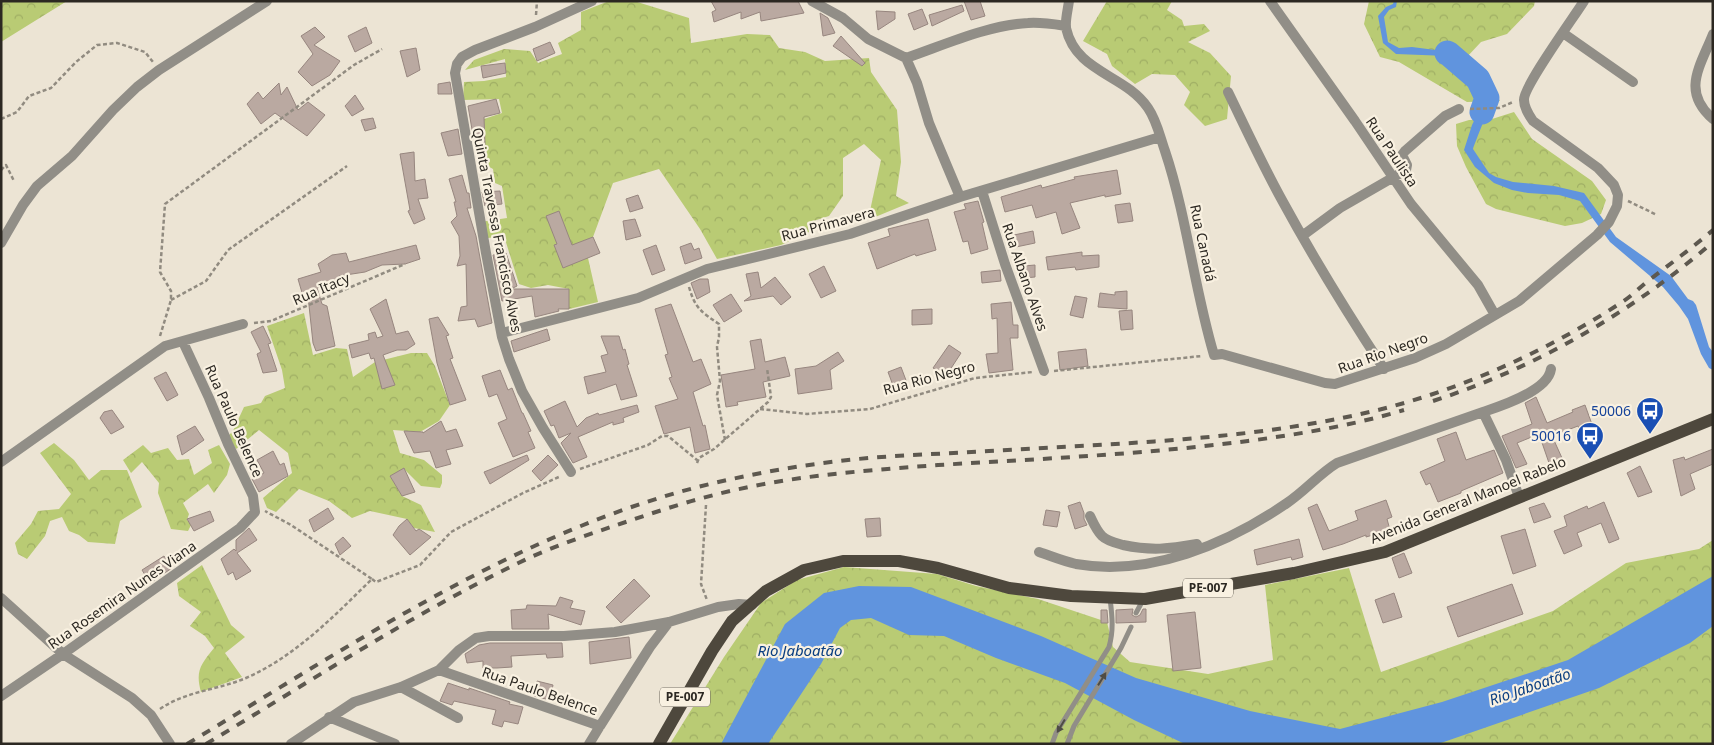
<svg xmlns="http://www.w3.org/2000/svg" width="1714" height="745" font-family="'Noto Sans',sans-serif">
	<style>
		.forest { fill: url(#forest-crowns) }
		.water { fill: #6094de }
		.lines { fill: none; stroke-linecap: round; stroke-linejoin: round }
		.river { stroke: #6094de; stroke-width: 25 }
		.building { fill: #baa9a1; stroke: #97867f }
		.path { stroke: #918b80; stroke-width: 2.5; stroke-dasharray: 4 2.5; stroke-linecap: butt }
		.service { stroke: #918e87; stroke-width: 5 }
		.minor { stroke: #918e87; stroke-width: 10 }
		.primary { stroke: #4e483d; stroke-width: 12 }
		.rail { stroke: #5d584f; stroke-width: 4; stroke-dasharray: 9 9; stroke-linecap: butt }
		.oneway { fill: #4f4c45 }
		.labels { text-anchor: middle; stroke-width: 4.5; stroke-linejoin: round; paint-order: stroke }
		.shield { fill: #f9f1e1; stroke: #6a645b; stroke-width: 1 }
		.shield-label { font-size: 12px; font-weight: bold; fill: #2c2822 }
		.street-label { font-size: 14px; fill: #2c2822; stroke: #f9f1e1 }
		.transit-label { font-size: 14px; fill: #164399; stroke: #f9f1e1; text-anchor: end }
		.water-label { font-size: 15px; font-style: italic; fill: #0a3e80; stroke: #f9f1e1 }
	</style>
	<defs>
		<pattern id="forest-crowns" width="20" height="18" patternUnits="userSpaceOnUse" patternTransform="scale(1.25)"><rect width="20" height="18" fill="#b9cb74"/><path d="M2 6a3 3 0 1 1 6 0M12 15a3 3 0 1 1 6 0" fill="none" stroke="#9fae64"/></pattern>
	</defs>
	<rect width="100%" height="100%" fill="#ece4d4"/>
	<path class="forest" d="M1 1H67L1 42Z
		M609 1H634L689 18 691 43 747 34 770 35 779 48 805 52 825 61 869 58 871 72 897 110 901 162 896 196 909 203 868 220 881 160 864 144 843 158V196L829 216 807 223 809 232 781 245 717 259 700 229 659 169 613 183 593 237 582 242 588 258 598 302 569 309V289L548 285 531 288 519 284 504 236 488 238 480 222 507 218 502 186 495 183 493 169 484 164V119L502 113 499 99 463 100 464 82 484 81 506 77 505 59 465 70 474 60 504 49 530 51 538 63 562 54 558 43 581 30V12Z
		M1107 1H1172L1167 10 1182 20 1184 26 1204 24 1210 31 1188 42 1210 53 1231 76 1227 119 1205 126 1184 105 1190 92 1175 75 1152 74 1135 84 1112 66 1107 54 1083 41Z
		M1369 1H1535L1534 6 1507 34 1481 42 1466 58 1500 101 1467 102 1399 62 1380 57 1364 24Z
		M1514 112 1532 139 1592 181 1606 200 1601 214 1582 223 1565 226 1496 209 1486 204 1466 167 1457 146 1456 124 1469 120 1492 119Z
		M304 313 313 355 336 348 347 349 353 377 375 362 411 353H427L435 366 450 405 439 421 420 432 393 430 400 453 424 460 442 475V483L440 488 421 486 404 469 390 476 402 496 421 505 435 532 414 528 407 519 370 511 352 518 329 501 299 489 276 512 267 508 263 498 292 473 288 453 259 430 236 449 228 436 233 431 244 407 261 403 265 396 285 388 282 370 267 326Z
		M54 443 74 460 89 480 101 470H127L142 507 120 521 115 544 88 542 79 535 69 531 62 517 50 521 45 536 27 559 18 554 15 543 31 524 38 511 59 509 71 494 40 453Z
		M143 445 151 453 168 448 177 460 189 459 194 475 212 463 208 450 219 445 230 464 227 475 214 493 208 484 183 503 189 514 187 520 191 525 188 531 171 529 158 493 159 483 142 462 131 473 123 460Z
		M1713 540V744H670L724 657 761 603 797 580 844 567 937 574 976 586 1038 599 1107 622 1113 647 1130 662 1208 674 1273 660 1265 585 1349 568 1381 672 1553 611 1626 563 1699 549Z
		M202 565 231 625 245 637 225 653 242 677 201 692C195 671 201 664 214 648L205 636 190 626 201 612 179 596 177 583Z"/>
	<path class="water" d="M1394 1H1397L1396 7 1389 10 1384 17 1388 42 1399 48 1412 47 1451 52C1460 59 1490 91 1491 101 1491 104 1475 142 1473 149L1489 173 1496 177 1513 182 1554 186 1584 193 1616 237 1671 276 1688 299 1693 301 1696 305 1709 347 1713 352V370L1709 368 1701 354 1688 319 1679 306 1663 287 1610 242 1580 201 1559 195 1528 193 1512 190 1494 183 1475 167 1464 150 1472 125 1482 105C1474 88 1464 67 1448 56L1396 54 1383 43 1378 16 1386 7 1393 4Z
		M1713 576V626L1690 643 1599 688 1438 744H1185L1134 720 1065 683 996 658 944 636 909 635 871 618 851 620 840 628 821 664 768 744H721L785 624 824 593 859 586 911 587 1041 636 1136 678 1250 711 1340 729 1442 702 1568 660Z"/>
	<g class="lines">
		<path class="river" d="M1447 53 1449 54 1478 79 1487 98 1482 112"/>
	</g>
	<path class="building" d="M711 1H798L804 13 761 21 760 12 741 19V12L714 22 712 12 716 10Z
		M964 1H980L985 16 971 20Z
		M962 5 964 11 932 26 929 15Z
		M922 9 928 24 914 30 908 14Z
		M876 11 895 12V19L878 30Z
		M820 13 828 18 835 33 823 36Z
		M315 27 325 37 314 45 340 61 330 75 312 86 298 72 313 54 301 36Z
		M366 27 372 43 355 52 348 36Z
		M841 36 865 63 862 66 833 46Z
		M550 42 555 53 537 61 533 49Z
		M416 48 420 70 407 77 400 51Z
		M505 63 506 73 483 78 481 66Z
		M450 82 452 94H438V84Z
		M279 83 281 95 287 87 298 110 308 102 325 115 307 136 275 113 261 124 247 104 258 92 263 99Z
		M355 95 364 109 352 116 345 106Z
		M496 99 500 113 484 117 485 145 475 147 468 106Z
		M373 118 376 128 365 131 361 120Z
		M458 129 462 154 448 156 441 133Z
		M414 152 415 181 425 179 428 198 418 199 425 219 414 224 408 211 410 210 400 154Z
		M1117 170 1121 194 1105 197V195L1070 203 1080 228 1062 234 1056 212 1036 218 1032 205 1005 212 1001 197 1041 185 1042 188 1075 179 1074 177Z
		M462 175 467 193H469L471 208H467L476 236 492 323 478 327 475 319 458 321 461 307 467 306 466 264 457 266 460 256 459 236 451 222 457 216 454 202H456L449 179Z
		M500 191 502 204 485 206 482 192Z
		M638 195 643 208 630 212 626 199Z
		M978 201 984 222 982 223 988 249 971 254 968 241 963 242 954 212 966 209 964 204Z
		M1130 203 1133 221 1118 223 1115 205Z
		M559 211 572 245 593 237 600 253 563 268 554 245 557 244 546 216Z
		M635 219 641 236 626 240 623 221Z
		M928 219 936 250 916 256 915 254 877 269 868 243 890 236 888 229Z
		M1033 231 1035 243 1016 247 1014 235Z
		M691 243 694 250 699 248 702 258 685 264 680 247Z
		M416 245 420 259 405 264 382 265 365 272 339 276 340 280 317 288 322 304 327 306 335 346 316 351 313 343 308 296H303L298 279 321 272 318 264 332 255 346 253 349 262Z
		M656 245 665 270 652 275 643 250Z
		M1082 252V256L1099 255V267L1076 270 1075 267 1048 270 1046 257Z
		M506 253 517 286 511 289H569V309H558L559 311 535 317 532 296 502 301 493 255Z
		M1035 265V277L1024 278V266Z
		M824 266 836 291 821 298 809 274Z
		M1000 270 1001 281 982 283 981 272Z
		M758 272 761 288 775 277 791 297 781 305 773 296 744 301 751 296 746 274Z
		M700 279H708L710 292 697 299 691 283Z
		M1127 291V309L1098 307 1100 293 1115 295V292Z
		M731 294 742 311 724 322 713 305Z
		M1075 296 1087 298 1083 318 1070 315Z
		M386 299 396 334 408 331 415 344 406 350H397L383 355 395 385 382 389 374 358 371 359 369 353 352 358 349 345 369 340 368 334 375 332 377 338 383 336 370 309Z
		M1011 302 1013 325H1018V338H1010L1013 370 989 373 986 354 998 353 997 318 992 319 991 304Z
		M671 304 693 362 701 359 711 384 693 392 703 426 705 425 710 449 695 453 690 427 664 434 655 406 678 399 669 378 672 377 665 355 668 354 655 309Z
		M932 309V324L912 325V310Z
		M1132 310 1133 329 1121 330 1119 311Z
		M438 317 449 335 446 336 453 358 450 359 466 400 450 405 437 363 429 319Z
		M263 326 271 343 268 344 277 371 263 373 257 354 261 352 251 332Z
		M547 329 550 340 514 352 511 341Z
		M601 336H619L623 350 625 349 629 364 627 365 637 396 621 400 616 384 588 394 584 377 606 372 601 356 608 354Z
		M761 339 765 362 785 357 790 376 763 382 766 397 737 402 738 405 726 407 721 375 755 369 750 341Z
		M949 345 961 353 946 376 933 368Z
		M1086 349 1088 366 1060 370 1058 352Z
		M838 352 844 361 830 370 832 389 798 394 795 369 816 366Z
		M901 367 907 383 894 388 888 372Z
		M500 370 508 390 512 388 522 413H523L531 431 528 432 535 448 513 457 498 423 507 419 497 394 489 397 482 376Z
		M166 372 178 395 167 401 154 378Z
		M1536 397 1547 423 1573 412 1572 410 1585 405 1598 441 1585 446 1578 426 1552 436 1562 458 1549 463 1539 434 1517 443 1527 464 1516 468 1502 436 1532 424 1525 403Z
		M565 401 577 427 586 418 598 413 599 415 637 405 639 412 623 418 624 422 613 425V422L578 437 587 457 573 463 561 443 571 433 559 438 554 425 551 426 544 411Z
		M112 410 124 427 111 434 100 418 104 412Z
		M441 421 446 432 456 429 463 446 446 450 451 464 436 468 430 451 414 453 404 431 423 432V433Z
		M195 426 204 440 182 455 177 436Z
		M1456 432 1466 460 1494 450 1503 473 1461 491V493L1438 502 1430 483 1426 485 1420 472 1445 461 1437 439Z
		M1713 449V464L1690 474 1695 489 1681 496 1673 460 1684 457 1685 460Z
		M273 451 280 465 284 463 288 476 259 492 252 479 264 473 257 460Z
		M527 455 529 460 490 484 484 472Z
		M548 455 558 465 541 481 532 471Z
		M1640 466 1652 492 1638 497 1627 473Z
		M404 468 415 492 402 496 390 476Z
		M1386 500 1392 517 1387 519 1390 530 1366 537V535L1343 544 1323 550 1308 508 1317 504 1329 531 1358 520 1355 511Z
		M1080 502 1084 513V519L1087 525 1075 529 1068 506Z
		M1604 502 1619 539 1609 543 1601 523 1577 533 1582 546 1564 554 1554 531 1567 526 1564 516 1587 506 1588 509Z
		M1544 503 1551 517 1534 523 1529 508Z
		M328 508 334 519 314 532 309 520Z
		M1046 510 1060 512 1057 527 1043 525Z
		M210 511 214 521 194 531 187 519Z
		M880 518 881 536 867 537 865 519Z
		M407 519 416 531 419 529 431 537 410 555 393 535 399 526Z
		M249 528 257 540 237 553 251 571 236 580 233 572 228 575 221 559 234 549 236 551V540Z
		M1525 529 1536 566 1513 574 1501 536Z
		M343 537 351 546 340 555 335 544Z
		M1299 539 1303 557 1292 560 1291 557 1257 565 1254 550Z
		M1404 553 1412 573 1399 578 1392 558Z
		M164 556 172 568 150 583 142 570Z
		M634 579 650 596 621 623 606 607Z
		M1512 584 1523 614 1458 637 1447 607Z
		M1394 593 1402 617 1383 623 1375 600Z
		M560 597 573 601 570 608 585 611 581 625 548 614 549 629H512L511 610 526 609 527 605 556 606Z
		M1133 609 1132 615 1136 617 1140 615 1143 609H1146V622L1116 623V610Z
		M1101 610H1107L1108 623H1101Z
		M1195 612 1201 668 1173 671 1167 615Z
		M629 637 631 658 590 664 589 642Z
		M490 643H562L563 657 547 658 546 654 511 656 512 667 497 668H483V661L467 663 465 654 479 645Z
		M537 681 553 685 550 700 534 696Z
		M448 683 469 690V688L510 702 509 704 523 707 518 724 504 721 502 727 492 724 496 710 454 701 452 705 440 701Z"/>
	<g class="lines">
		<path class="path" d="M536 15 537 1
			M1470 109 1499 108 1513 102
			M1 119 17 112 29 96 51 88 76 62 97 45 117 43 145 52 153 62
			M1 170 6 165 14 181
			M1628 201 1657 215
			M689 287C695 308 701 312 719 324V337L717 347 720 381 717 395 725 440
			M171 300 206 281 228 250 347 166
			M254 323 271 321 405 264
			M160 336 171 300V291L160 272 165 204 354 65 382 49
			M1054 371 1202 356
			M760 409 807 414 870 409 975 378 1033 372
			M697 463 699 458 714 449 768 402 771 397 767 368
			M580 469 648 445 662 436H668L697 460
			M706 505 701 584 707 600
			M372 579 376 582 420 565 451 532 523 493 561 476
			M160 709C186 691 218 690 246 678 296 656 334 616 372 579L291 525 265 511"/>
		<path class="service" d="M1136 613 1143 600
			M1052 744 1056 733 1109 647C1114 630 1112 615 1110 598
			M1067 744 1074 726 1121 648 1131 627"/>
		<path class="minor" d="M812 1 843 18 868 39 906 58 917 83 929 123 960 197
			M1069 1C1068 9 1065 20 1066 28 1076 73 1125 74 1148 108 1157 121 1160 137 1165 151 1187 217 1194 288 1214 355L1222 354 1325 383 1335 384 1415 358 1446 344 1519 301 1597 235 1609 222 1617 206 1618 195 1614 185 1598 168 1533 121C1529 115 1524 108 1524 100 1523 87 1574 17 1584 1
			M1270 1 1355 121 1411 204 1478 285 1495 315
			M1563 33 1633 82
			M1713 34C1700 67 1681 91 1713 119
			M906 58C944 45 988 25 1028 23 1041 22 1053 24 1066 26
			M1228 92C1246 129 1263 166 1283 202 1314 259 1348 314 1384 369
			M982 191 1005 264 1044 371
			M1302 236 1340 208 1406 170 1407 165 1402 155 1405 151 1445 116 1459 109
			M1 243 23 205 37 186 72 156 113 110 137 87 159 70 267 1
			M502 333 638 298 707 269 850 234 960 197 1160 137
			M1 462 165 346 243 324
			M571 472 543 428 522 391 509 359 502 337 486 253 455 73 457 64 462 57 475 50 535 27 592 1
			M1519 497 1506 460 1483 412C1501 406 1548 391 1551 369
			M1090 516C1093 522 1096 530 1102 536 1107 541 1116 543 1123 545 1151 551 1169 549 1197 544
			M1039 552C1051 556 1063 561 1076 564 1150 577 1227 544 1287 503 1305 491 1319 474 1337 463L1483 412
			M1 598 63 654 132 698 151 715 170 744
			M439 670 600 726 650 647 669 622
			M401 687 458 718
			M1 696 63 654 240 528 255 512 253 496 228 444 209 398 183 342
			M329 717 395 744
			M291 744 354 702 401 687 439 670 459 650 476 638 489 636H564L615 632 669 622 718 607 739 604 752 605
			M589 744 600 726"/>
		<path class="primary" d="M659 744 712 651 732 621 766 591 804 570 843 561H899L938 568 1009 588 1071 596 1145 599 1294 573 1385 552 1713 419"/>
		<path class="rail" d="M1433 401C1535 368 1631 313 1713 242
			M187 744C354 644 519 530 710 484 756 473 802 465 848 460 895 455 942 454 989 451 1120 443 1253 441 1382 409 1465 388 1551 349 1622 302 1632 296 1639 288 1648 281 1670 264 1692 248 1713 230
			M206 744C313 680 418 610 531 557 558 545 587 535 614 526 658 511 703 496 749 487 811 474 875 470 938 465 1041 459 1146 454 1248 441 1301 434 1354 425 1404 410"/>
	</g>
	<defs><path id="oneway-solid" d="M-6-.8H1V-3.2L6.5 0L1 3.2V.8H-6Z" transform="scale(1.25)"/></defs>
	<g class="oneway">
		<use href="#oneway-solid" transform="translate(1102 679) rotate(-58)"/>
		<use href="#oneway-solid" transform="translate(1061 726) rotate(121)"/>
	</g>
	<defs>
		<symbol id="bus-pin" viewBox="-11 -11 22 30"><path d="M0 17L-7.5 6A9.5 9.5 0 1 1 7.5 6Z" fill="#1a4fb4" stroke="#f9f1e1"/><path d="M-5-6H5V4H4V6H2V4H-2V6H-4V4H-5ZM-3.5-4V0h7V-4ZM-3.5 1.2v1.5H-2V1.2ZM2 1.2v1.5H3.5V1.2Z" fill="#fff"/></symbol>
	</defs>
	<g fill-rule="evenodd">
		<use href="#bus-pin" x="1634" y="395" width="32" height="43"/>
		<use href="#bus-pin" x="1574" y="420" width="32" height="43"/>
	</g>
	<g class="labels">
		<g class="shield">
			<rect x="1183" y="578.5" width="50" height="19" rx="4"/>
			<rect x="660" y="687.5" width="50" height="19" rx="4"/>
		</g>
		<g class="shield-label">
			<text x="1208" y="592">PE-007</text>
			<text x="685" y="701">PE-007</text>
		</g>
		<g class="street-label">
			<text transform="translate(1392 152) rotate(56)" y="5">Rua Paulista</text>
			<text transform="translate(828 224) rotate(-15)" y="5">Rua Primavera</text>
			<text transform="translate(497 230) rotate(79)" y="5">Quinta Travessa Francisco Alves</text>
			<text transform="translate(1203 243) rotate(78)" y="5">Rua Canadá</text>
			<text transform="translate(1025 277) rotate(71)" y="5">Rua Albano Alves</text>
			<text transform="translate(321 289) rotate(-23)" y="5">Rua Itacy</text>
			<text transform="translate(1383 353) rotate(-20)" y="5">Rua Rio Negro</text>
			<text transform="translate(929 378) rotate(-15)" y="5">Rua Rio Negro</text>
			<text transform="translate(234 421) rotate(66)" y="5">Rua Paulo Belence</text>
			<text transform="translate(1468 500) rotate(-22)" y="5">Avenida General Manoel Rabelo</text>
			<text transform="translate(122 595) rotate(-35)" y="5">Rua Rosemira Nunes Viana</text>
			<text transform="translate(540 691) rotate(19)" y="5">Rua Paulo Belence</text>
		</g>
		<g class="transit-label">
			<text x="1631" y="416">50006</text>
			<text x="1571" y="441">50016</text>
		</g>
		<g class="water-label">
			<text x="800" y="656">Rio Jaboatão</text>
			<text transform="translate(1530 687) rotate(-19)" y="5">Rio Jaboatão</text>
		</g>
	</g>
	<rect width="1714" height="745" fill="none" stroke="#2c2822" stroke-width="5"/>
</svg>
